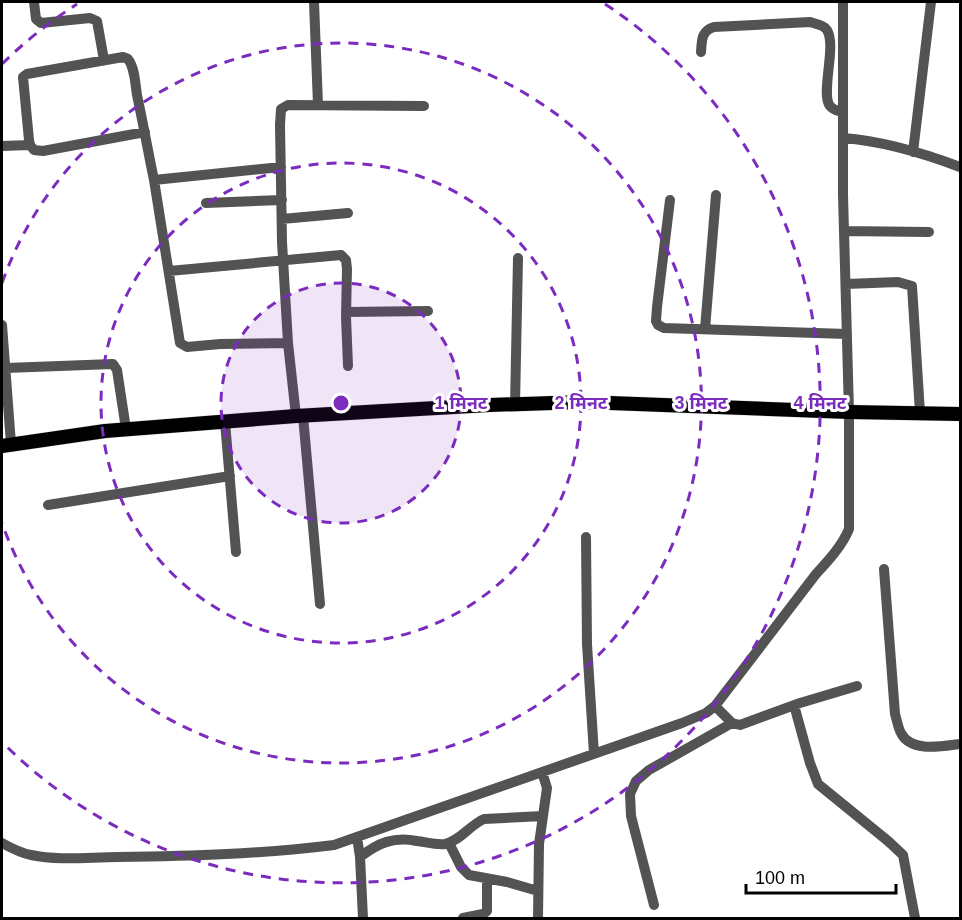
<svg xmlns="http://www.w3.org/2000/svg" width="962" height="920" font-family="Helvetica,'Noto Sans Devanagari',sans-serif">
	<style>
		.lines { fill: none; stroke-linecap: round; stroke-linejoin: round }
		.major-casing { stroke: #dbdbdb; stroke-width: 15 }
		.minor { stroke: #535353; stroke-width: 10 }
		.major { stroke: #000; stroke-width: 14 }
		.ring { fill: none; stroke: #7b2cbf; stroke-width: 3; stroke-dasharray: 10 8 }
		.centre { fill: #7b2cbf; stroke: #fff; stroke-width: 3 }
		.ring-label { font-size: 18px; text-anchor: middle; font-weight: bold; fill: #7b2cbf; stroke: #fff; stroke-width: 6; stroke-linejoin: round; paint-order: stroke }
	</style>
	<rect width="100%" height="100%" fill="#fff"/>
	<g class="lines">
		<defs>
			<path id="major" d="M2 446 105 431 296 416 489 405 583 402 849 412 960 414"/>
		</defs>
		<use href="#major" class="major-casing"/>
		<path class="minor" d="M34 2 36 19 41 23 90 18 97 21 104 60
			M314 2 318 105
			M701 52C702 40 701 31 714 27L810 22C816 24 824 25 827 30 837 46 820 94 830 106 833 110 838 111 843 112
			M145 132 43 151 34 150 30 145 29 140 23 77 27 74 123 57 128 59C135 68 135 83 137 95 143 123 148 151 154 180L180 343 187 347 220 344 288 343
			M843 138C883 141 923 153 960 167
			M2 146 30 145
			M913 152 931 2
			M154 180 281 167
			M670 200 657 307 656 321 658 325 664 328 847 334
			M206 203 282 200
			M282 219 348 213
			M844 231 929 232
			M169 271 341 255 346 260 347 269 346 317 348 366
			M846 284 898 282 912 286 920 413
			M346 312 428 311
			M2 325 11 444
			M705 329 716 195
			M6 368 113 364 117 370 126 429
			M515 405 518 258
			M296 416 288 343 282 242 280 125 281 109 288 105 424 106
			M303 416 320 604
			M225 422 236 552
			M48 505 230 476
			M586 537 587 644 594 754
			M884 569 895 714C897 720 898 728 901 733 911 753 943 746 960 744
			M794 705 810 763 818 784 888 841 903 855 915 918
			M715 706 732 723 740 725 800 703 857 686
			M357 837 360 857 363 918
			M2 843C11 848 21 853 31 855 59 861 90 857 118 857 190 856 263 854 334 845L682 723 706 713 715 706 816 574C828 561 842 546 849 529V412L843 195V2
			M449 843 461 867 469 875 507 882 538 891
			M360 857C378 843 394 836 417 841 426 842 435 845 445 844 460 841 470 825 484 819L543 816
			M654 905 631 816 630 794 636 781 649 770 732 723
			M463 918 483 914 487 911V880
			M538 918 539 844 547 788 542 772"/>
		<use href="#major" class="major"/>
	</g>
	<circle cx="341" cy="403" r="120" fill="#7b2cbf" fill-opacity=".12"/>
	<g class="ring">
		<circle cx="341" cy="403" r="120"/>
		<circle cx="341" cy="403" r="240"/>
		<path d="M2 283A360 360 0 1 1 2 523"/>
		<path d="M2 64A479 479 0 0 1 77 4M605 4A479 479 0 1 1 2 742"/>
	</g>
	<circle cx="341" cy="403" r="9" class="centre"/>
	<g class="ring-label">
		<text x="461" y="409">1 मिनट</text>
		<text x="581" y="409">2 मिनट</text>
		<text x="701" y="409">3 मिनट</text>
		<text x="820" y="409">4 मिनट</text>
	</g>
	<rect width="962" height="920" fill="none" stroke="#000000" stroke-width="6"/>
	<path d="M746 884v9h150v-9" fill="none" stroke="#000000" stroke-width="3"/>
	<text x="755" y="884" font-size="18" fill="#000000" stroke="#ffffff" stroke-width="4.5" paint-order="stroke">100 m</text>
</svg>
